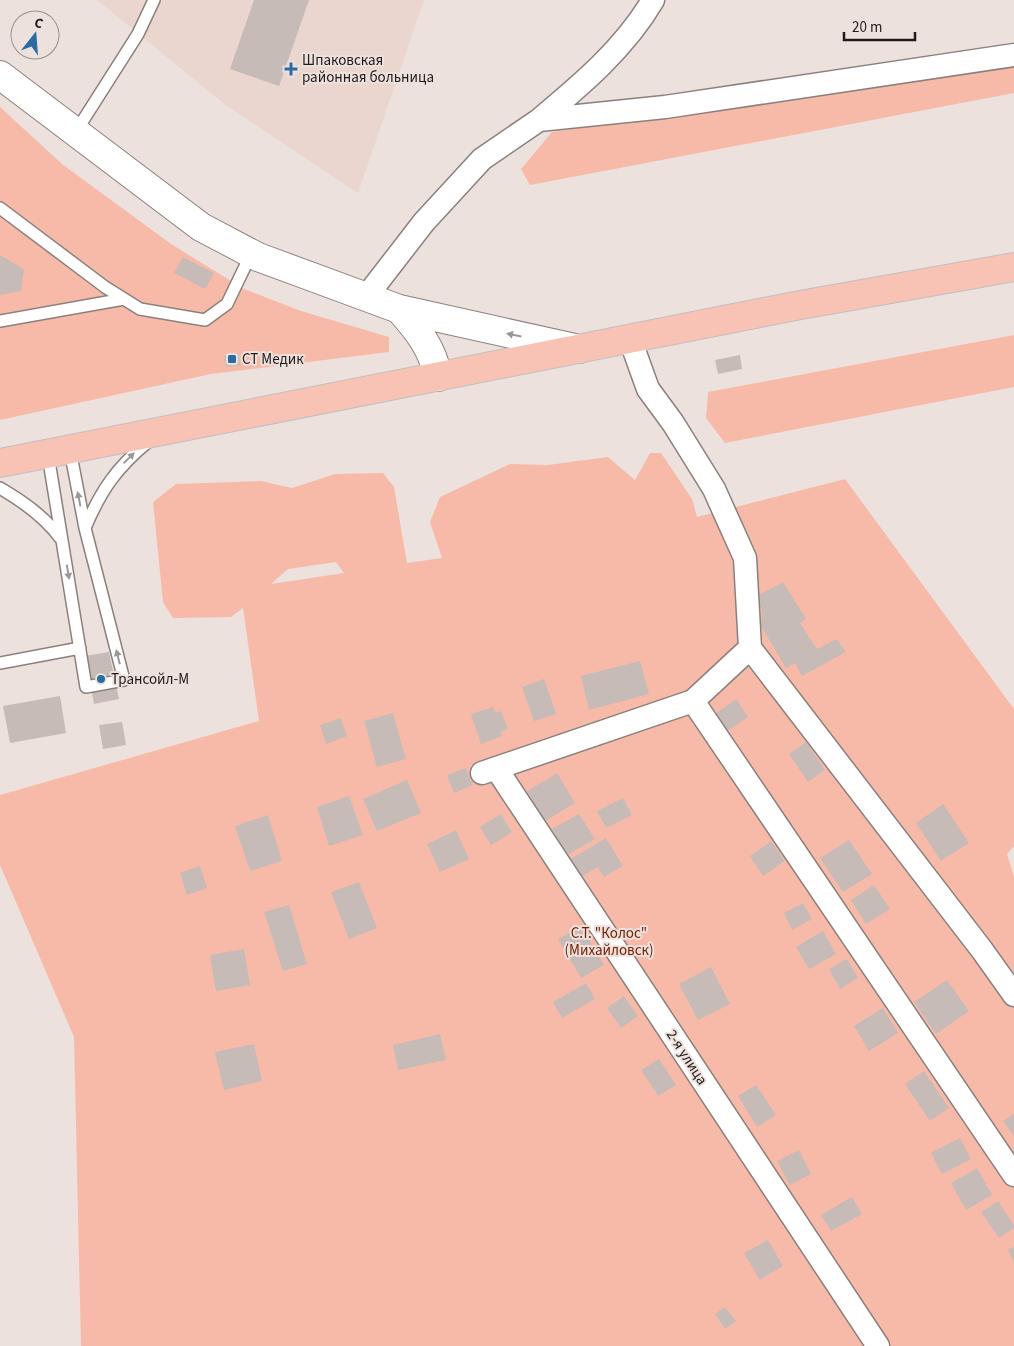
<svg xmlns="http://www.w3.org/2000/svg" width="1014" height="1346" font-family="'Source Sans 3',sans-serif">
	<style>
		.built { fill: #ead5cf }
		.green { fill: #f7baa9; fill-rule: evenodd }
		.building { fill: #c6bbb7 }
		.lines { fill: none; stroke-linecap: round; stroke-linejoin: round }
		.lane-casing { stroke: #8b807c; stroke-width: 14 }
		.street-casing { stroke: #8b807c; stroke-width: 25 }
		.secondary-casing { stroke: #8b807c; stroke-width: 30 }
		.primary-casing { stroke: #c1bfbf; stroke-width: 30 }
		.lane { stroke: #fff; stroke-width: 11 }
		.street { stroke: #fff; stroke-width: 22 }
		.secondary { stroke: #fff; stroke-width: 28 }
		.primary { stroke: #f8c3b4; stroke-width: 28 }
		.oneway { fill: #9b9898 }
		.poi-dot { fill: #2b6da3; stroke: #ede1dd; stroke-width: 2 }
		.labels { text-anchor: middle; stroke-width: 4; stroke-linejoin: round; paint-order: stroke }
		.poi-label { font-size: 15px; fill: #201b1a; stroke: #ede1dd; text-anchor: start }
		.park-label { font-size: 15px; fill: #751e01; stroke: #ede1dd }
		.street-label { font-size: 15px; fill: #201b1a; stroke: #ede1dd }
	</style>
	<rect width="100%" height="100%" fill="#ede1dd"/>
	<path class="built" d="M97 0H424L358 193 223 103Z"/>
	<path class="green" d="M1014 61V93L530 185 521 169 552 132Z
		M0 107 62 164 171 244 244 289 301 311 389 337V352L211 374 0 420Z
		M1014 335V387L725 443 706 418 708 392Z
		M650 453H661L692 499 697 517 845 479 1014 709V846L1007 854 1014 877V1346H81L74 1037 0 865V795L259 721 243 608 231 617 173 618 163 602 153 502 176 484 261 481 292 488 335 474 383 473 394 487 407 563 442 558 430 522 440 497 510 464 548 465 608 457 635 480ZM336 562 344 573 271 584 288 569Z"/>
	<path class="building" d="M254 0H309L279 86 230 69Z
		M0 255 24 269 21 291 0 295Z
		M183 257 214 273 205 289 174 273Z
		M238 353 240 365 226 367 224 356Z
		M740 355 742 369 718 374 715 360Z
		M783 582 806 619 800 623 817 649 837 639 846 652 802 676 795 663 786 668 761 626 762 610 755 597Z
		M109 652 119 699 94 704 85 656Z
		M640 661 649 694 589 710 581 676Z
		M544 679 556 714 534 721 522 687Z
		M60 696 66 733 10 743 3 706Z
		M736 699 748 717 727 731 715 714Z
		M493 707 495 713 501 711 508 729 501 732 502 736 481 744 471 714Z
		M393 713 406 759 377 767 364 721Z
		M341 718 347 736 326 744 320 725Z
		M122 722 126 745 103 749 99 725Z
		M806 742 825 770 808 782 789 754Z
		M466 768 473 785 454 793 447 775Z
		M557 773 575 803 545 821 527 791Z
		M407 780 421 813 377 831 363 799Z
		M349 796 363 835 329 846 317 807Z
		M623 798 632 815 606 828 597 811Z
		M943 804 969 843 941 861 916 823Z
		M501 814 512 832 491 845 480 827Z
		M579 814 595 839 567 855 552 829Z
		M268 815 282 861 250 871 235 826Z
		M456 830 469 859 440 872 427 844Z
		M606 838 623 866 604 877 598 867 579 878 569 860Z
		M849 840 872 874 843 892 820 858Z
		M771 841 785 861 763 876 750 856Z
		M200 866 207 888 187 895 180 873Z
		M359 882 377 928 349 939 331 892Z
		M874 885 890 909 866 924 851 900Z
		M803 903 812 919 792 930 784 913Z
		M289 905 307 964 283 971 264 912Z
		M581 926 604 965 581 978 558 939Z
		M823 931 836 954 809 969 796 947Z
		M244 949 250 985 216 991 210 955Z
		M847 959 858 978 840 989 829 969Z
		M711 967 730 1004 698 1020 679 984Z
		M947 980 969 1011 936 1034 914 1002Z
		M586 983 595 999 562 1018 553 1002Z
		M624 996 638 1016 621 1028 607 1008Z
		M883 1008 898 1033 869 1051 854 1026Z
		M440 1034 446 1060 398 1070 393 1045Z
		M254 1044 262 1081 224 1090 215 1052Z
		M659 1059 676 1085 658 1096 641 1070Z
		M924 1071 949 1108 930 1121 905 1084Z
		M756 1085 776 1115 757 1127 738 1096Z
		M1014 1114V1137L1003 1121Z
		M960 1138 971 1159 942 1174 931 1153Z
		M799 1150 811 1174 790 1185 777 1161Z
		M977 1168 992 1195 966 1210 951 1183Z
		M852 1197 862 1214 831 1231 821 1215Z
		M998 1201 1014 1225V1228L999 1238 981 1212Z
		M768 1240 783 1266 760 1280 744 1253Z
		M1014 1247V1262L1008 1250Z
		M725 1307 736 1321 725 1329 715 1314Z"/>
	<g class="lines">
		<defs>
			<path id="lane" d="M75 133 138 34 154 0
				M0 208 105 287 140 309 205 320 227 304 251 254
				M0 321 124 299
				M48 455 86 687 124 680 85 528 70 450
				M0 488C24 502 45 517 61 539
				M85 528C101 490 117 467 149 441
				M0 663 80 648"/>
			<path id="street" d="M539 120C581 85 625 48 653 0
				M366 297 424 222 482 159 539 120 665 107 1014 55
				M750 648 982 950 1014 995
				M693 701 1014 1175
				M496 768 878 1346
				M482 773 693 701 750 648 745 558 714 489 673 423 648 389 630 339"/>
			<path id="secondary" d="M0 75 201 227 258 257 399 309 579 349
				M399 309C418 330 433 349 438 377"/>
			<path id="primary" d="M0 463 795 306 1014 267"/>
		</defs>
		<use href="#lane" class="lane-casing"/>
		<use href="#street" class="street-casing"/>
		<use href="#secondary" class="secondary-casing"/>
		<use href="#primary" class="primary-casing"/>
		<use href="#lane" class="lane"/>
		<use href="#street" class="street"/>
		<use href="#secondary" class="secondary"/>
		<use href="#primary" class="primary"/>
	</g>
	<defs><path id="oneway-solid" d="M-6-.8H1V-3.2L6.5 0L1 3.2V.8H-6Z" transform="scale(1.25)"/></defs>
	<g class="oneway">
		<use href="#oneway-solid" transform="translate(514 335) rotate(-168)"/>
		<use href="#oneway-solid" transform="translate(129 458) rotate(-44)"/>
		<use href="#oneway-solid" transform="translate(79 499) rotate(-101)"/>
		<use href="#oneway-solid" transform="translate(68 572) rotate(81)"/>
		<use href="#oneway-solid" transform="translate(118 657) rotate(-104)"/>
	</g>
	<g class="poi-dot">
		<path d="M288.5 61.5h5v5h5v5h-5v5h-5v-5h-5v-5h5z"/>
		<rect x="227" y="354" width="10" height="10" rx="2.5"/>
		<circle cx="101" cy="679" r="5"/>
	</g>
	<g class="labels">
		<g class="poi-label">
			<text x="302" y="65">Шпаковская<tspan x="302" dy="17">районная больница</tspan></text>
			<text x="242" y="364">СТ Медик</text>
			<text x="111" y="684">Трансойл-М</text>
		</g>
		<g class="park-label">
			<text x="609" y="938">С.Т. "Колос"<tspan x="609" dy="17">(Михайловск)</tspan></text>
		</g>
		<g class="street-label">
			<text transform="translate(687 1057) rotate(57)" y="5">2-я улица</text>
		</g>
	</g>
	<g transform="translate(35 35) rotate(17)"><circle r="24" fill="#ede1dd" stroke="#9b928f"/>
	<path d="M0-4L9 19L0 12L-9 19Z" fill="#2b6da3"/>
	<text y="-8" font-size="14" font-weight="bold" text-anchor="middle" fill="#201b1a">С</text>
	</g>
	<path d="M844 32v8h71v-8" fill="none" stroke="#201b1a" stroke-width="2.5"/>
	<text x="852" y="32" font-size="15" fill="#201b1a" stroke="#ede1dd" stroke-width="4" paint-order="stroke">20 m</text>
</svg>
